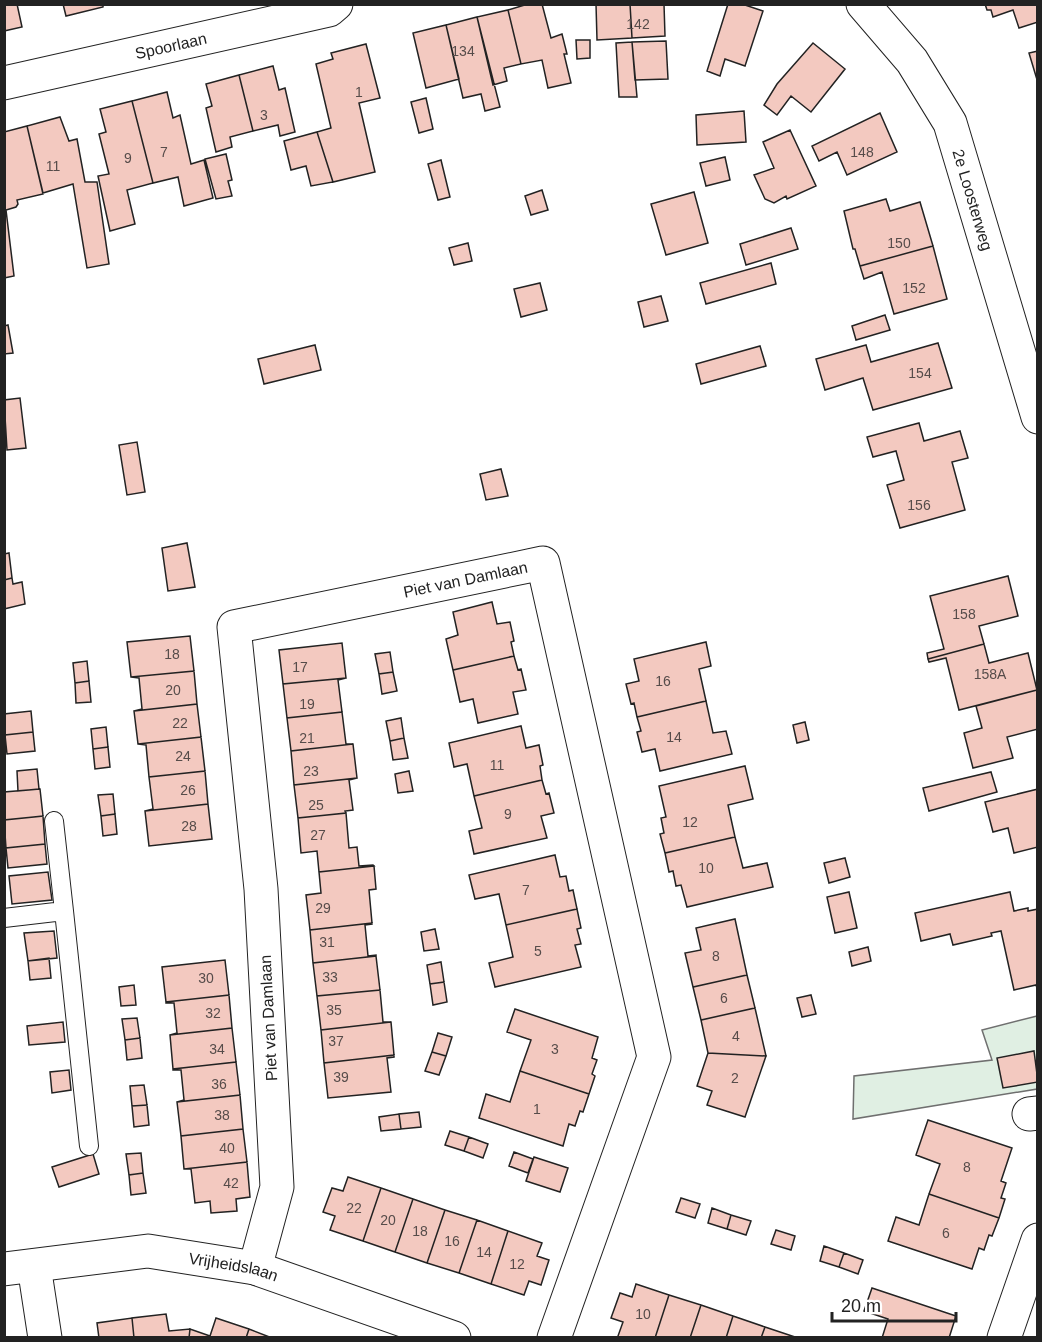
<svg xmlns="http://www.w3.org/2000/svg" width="1042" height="1342" font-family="Arial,sans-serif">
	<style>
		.green { fill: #e0efe3; stroke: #6f6f6f; stroke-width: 1.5 }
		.building { fill: #f3c9c0; stroke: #222; stroke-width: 1.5 }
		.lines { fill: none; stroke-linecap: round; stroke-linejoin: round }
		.service-casing { stroke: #222; stroke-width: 20 }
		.minor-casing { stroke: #222; stroke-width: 35 }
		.service { stroke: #fff; stroke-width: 18 }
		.minor { stroke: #fff; stroke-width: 33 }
		.labels { text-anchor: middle; stroke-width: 4.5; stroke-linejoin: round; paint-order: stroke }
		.number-label { font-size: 14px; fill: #564c4a }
		.street-label { font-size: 16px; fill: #222; stroke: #fff }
	</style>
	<rect width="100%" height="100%" fill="#fff"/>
	<path class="green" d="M1037 1016V1089L853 1119 854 1076 992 1060 982 1030Z"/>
	<path class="building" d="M4 4H17L22 27 4 31Z
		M63 4H103V7L66 16Z
		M528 4H542L551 38 562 34 567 54H564L571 83 548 88 542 60 521 64 508 10Z
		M596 4H630L632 38 597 40Z
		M630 4H664L665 36 632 38Z
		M728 4H742L763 11 745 66 725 59 720 76 707 71Z
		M985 4H1038V22L1019 28 1013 10 993 17 991 10H987Z
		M508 10 521 64 504 68 507 81 493 85 477 17Z
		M477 17 500 107 485 111 481 94 463 98 446 25Z
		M446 25 459 79 426 88 413 33Z
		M576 40H590V58L577 59Z
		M666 41 668 79 635 80 632 42Z
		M632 42 637 97H619L616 43Z
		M813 43 845 69 811 112 791 96 777 115 764 105 777 84Z
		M366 44 380 98 359 103 375 172 333 182 317 132 331 128 316 64 333 59 331 53Z
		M1038 51V83L1029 53Z
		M273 66 279 90 285 88 295 132 280 136 278 125 253 131 239 75Z
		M239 75 253 131 230 137 232 147 216 152 206 108 212 106 206 84Z
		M167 92 173 118 180 115 191 164 204 160 213 198 184 206 178 177 153 183 132 101Z
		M426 98 433 129 419 133 411 102Z
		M132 101 153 183 127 190 135 224 110 231 98 176 109 174 99 134 106 132 100 109Z
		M744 111 746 142 697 145 696 115Z
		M880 113 897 152 847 175 837 152 819 161 812 146Z
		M60 117 69 141 77 139 85 182H97L109 264 87 268 73 184 43 193 27 126Z
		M27 126 43 194 17 200 18 204 16 207 6 210 14 276 4 278V132Z
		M790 130 816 186 787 199 786 196 774 203 765 199 754 175 774 168 763 142Z
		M317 132 333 182 311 186 306 166 291 170 284 141Z
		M226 154 232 180 228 181 232 196 216 199 205 159Z
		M725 157 730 180 706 186 700 163Z
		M441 160 450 197 438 200 428 164Z
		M542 190 548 210 531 215 525 196Z
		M694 192 708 243 666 255 651 204Z
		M886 199 890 211 920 202 933 246 860 266 855 249H853L844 211Z
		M791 228 798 249 746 265 740 244Z
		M468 243 472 261 454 265 449 248Z
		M933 246 947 299 894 314 882 272 864 279 860 266Z
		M771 263 776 284 706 304 700 283Z
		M540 283 547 310 521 317 514 289Z
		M661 296 668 321 644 327 638 302Z
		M885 315 890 330 856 340 852 326Z
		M8 325 13 353 4 354V326Z
		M938 343 952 388 873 410 863 378 825 390 816 359 866 345 871 362Z
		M315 345 321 370 264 384 258 359Z
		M760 346 766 366 701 384 696 364Z
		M20 398 26 448 7 450 4 400Z
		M919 423 924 441 960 431 968 458 952 462 965 510 900 528 887 485 904 480 896 451 873 457 867 437Z
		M137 442 145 492 127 495 119 445Z
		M501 469 508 496 486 500 480 474Z
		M187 543 195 587 168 591 162 548Z
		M9 553 12 578 4 580V554Z
		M1008 576 1018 616 979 626 984 644 928 659 927 653 944 649 930 596Z
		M12 578 13 584 22 582 25 604 4 609V580Z
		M492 602 497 624 510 622 514 641 511 642 514 656 453 670 446 639 458 635 453 612Z
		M190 636 194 671 131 677 127 642Z
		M706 642 711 666 699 669 706 701 637 717 634 703 631 704 626 684 639 681 634 659Z
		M342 643 346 678 283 684 279 650Z
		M984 644 989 663 1028 653 1037 690 959 710 946 658 929 662 928 659Z
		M390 652 393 672 379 674 375 654Z
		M514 656 518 670 521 669 526 690 513 692 518 714 478 723 473 699 460 702 453 670Z
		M87 661 89 681 75 683 73 663Z
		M194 671 197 704 134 711 142 709 139 678 131 677Z
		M393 672 397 691 382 694 379 674Z
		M346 678 338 680 342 712 287 718 283 684Z
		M89 681 91 702 76 703 75 683Z
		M1037 690 1038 729 1007 737 1013 758 973 768 964 733 982 728 976 706Z
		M706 701 713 733 726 731 732 754 660 771 655 749 642 752 637 732 641 731 637 717Z
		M197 704 201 737 138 744 134 711Z
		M31 711 33 732 5 735 4 714Z
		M342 712 346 744H353L291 751 287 718Z
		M401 718 404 738 390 741 386 721Z
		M805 722 809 740 797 743 793 725Z
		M521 726 526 748 539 745 543 765 540 766 542 780 474 796 467 764 454 767 449 743Z
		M106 727 108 747 93 749 91 729Z
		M33 732 35 751 7 754 5 735Z
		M201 737 205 771 149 777 146 745 138 744Z
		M404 738 408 758 393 760 390 741Z
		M353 744 357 778 294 785 291 751Z
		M108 747 110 767 95 769 93 749Z
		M745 766 753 799 728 805 735 837 665 853 660 834 664 833 661 818 666 817 659 786Z
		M37 769 39 789 18 791 17 771Z
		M205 771 208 804 145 811 153 809 149 777Z
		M409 771 413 791 398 793 395 774Z
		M991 772 997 792 929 811 923 788Z
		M357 778 349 780 353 810 345 811 346 813 298 818 294 785Z
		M542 780 546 794 549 793 554 813 541 816 547 838 474 854 469 831 482 828 474 796Z
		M40 789 43 816 5 820 4 792Z
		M1038 789V847L1014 853 1008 828 993 832 985 802Z
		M113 794 115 814 101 816 98 795Z
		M208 804 212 839 149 846 145 811Z
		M346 813 349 848 357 847 359 866 373 865 374 866 319 872 317 851 301 853 298 818Z
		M115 814 117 834 103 836 101 816Z
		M43 816 45 844 6 848 4 820Z
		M735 837 743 868 767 863 773 887 687 907 681 885 676 886 673 871 669 872 665 853Z
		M45 844 47 864 8 868 6 848Z
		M555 855 560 877 566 876 569 891 573 890 577 909 506 925 499 894 475 899 469 875Z
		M845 858 850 877 829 883 824 863Z
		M374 866 376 889 369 890 372 923 310 930 306 895 321 893 319 872Z
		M48 872 52 900 12 904 9 876Z
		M849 892 857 928 835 933 827 897Z
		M1010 892 1014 911 1028 908V911L1038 909V991L1036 985 1014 990 1001 931 991 933 992 936 953 945 950 934 921 941 915 913Z
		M577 909 581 928 577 929 581 944 575 945 581 967 495 987 489 963 513 957 506 925Z
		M735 919 747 975 693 987 685 953 701 950 696 928Z
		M372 923V924L365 925 368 956 376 955V956L313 963 310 930Z
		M435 929 439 949 424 951 421 932Z
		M54 931 57 958 28 961 24 933Z
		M868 947 871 961 852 966 849 952Z
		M376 956 380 990 317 996 313 963Z
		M49 958 51 978 30 980 28 961Z
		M225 960 229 995 166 1002 162 967Z
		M441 962 444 982 430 984 427 965Z
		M747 975 755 1008 701 1020 693 987Z
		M444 982 447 1002 433 1005 430 984Z
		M134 985 136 1005 121 1006 119 987Z
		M380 990 383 1022H391L321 1030 317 996Z
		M229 995 232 1028 170 1035 177 1033 174 1003H166V1002Z
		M811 995 816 1014 802 1017 797 998Z
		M755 1008 766 1056 708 1053 701 1020Z
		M515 1009 598 1037 592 1058 597 1060 592 1074 595 1076 589 1094 520 1071 531 1040 507 1032Z
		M137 1018 140 1038 125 1040 122 1019Z
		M63 1022 65 1042 29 1045 27 1026Z
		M391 1022 394 1055 324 1063 321 1030Z
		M232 1028 236 1062 173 1069 170 1035Z
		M438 1033 452 1037 446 1056 432 1052Z
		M140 1038 142 1058 127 1060 125 1040Z
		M1034 1051 1038 1082 1003 1088 997 1058Z
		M432 1052 446 1056 439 1075 425 1071Z
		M708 1053 766 1056 745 1117 707 1105 712 1091 697 1086Z
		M394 1055V1057L387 1058 391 1092 328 1098 324 1063Z
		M236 1062 240 1095 177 1102 184 1100 181 1070H173V1069Z
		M69 1070 71 1090 52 1093 50 1072Z
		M520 1071 589 1094 583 1112 580 1111 575 1126 569 1124 563 1146 479 1118 486 1094 510 1102Z
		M144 1085 147 1105 132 1106 130 1086Z
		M240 1095 243 1129 181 1136 177 1102Z
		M147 1105 149 1125 134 1127 132 1106Z
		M419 1112 421 1127 401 1129 399 1114Z
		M399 1114 401 1129 381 1131 379 1117Z
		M928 1120 1012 1148 1001 1181 1006 1183 1001 1198 1005 1199 999 1218 929 1194 940 1164 916 1155Z
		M243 1129 247 1162 184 1169 181 1136Z
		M450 1131 469 1137 464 1151 445 1145Z
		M469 1137 488 1144 483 1158 464 1151Z
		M514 1152 533 1159 528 1173 509 1166Z
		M141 1153 143 1173 129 1175 126 1154Z
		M93 1154 99 1174 59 1187 52 1167Z
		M534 1157 568 1168 560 1192 526 1181Z
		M247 1162 250 1197 236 1199 237 1211 211 1213 210 1201 195 1203 191 1169H184Z
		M143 1173 146 1193 131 1195 129 1175Z
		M348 1177 381 1188 363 1241 330 1230 335 1216 323 1212 332 1188 343 1191Z
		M381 1188 413 1199 395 1252 363 1241Z
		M929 1194 999 1218 992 1236 989 1235 984 1250 979 1248 972 1269 888 1241 896 1217 919 1225Z
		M681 1198 700 1204 695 1218 676 1212Z
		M413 1199 445 1210 427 1263 395 1252Z
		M712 1208 731 1215 727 1229 708 1223Z
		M445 1210 477 1220 459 1273 427 1263Z
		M731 1215 751 1221 746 1235 727 1229Z
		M477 1220 508 1231 491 1284 459 1273Z
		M776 1230 795 1236 791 1250 771 1244Z
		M508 1231 542 1243 537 1256 549 1260 541 1285 529 1281 524 1295 491 1284Z
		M824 1246 844 1253 839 1267 820 1261Z
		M844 1253 863 1260 858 1274 839 1267Z
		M636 1284 669 1295 655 1338H623L618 1336 623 1322 611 1318 620 1293 632 1297Z
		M872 1288 956 1316 949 1338H882L888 1319 864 1311Z
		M669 1295 701 1305 690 1338H655Z
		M701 1305 733 1316 726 1338H690Z
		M166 1314 169 1331 190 1329 189 1338H134L132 1318Z
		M733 1316 765 1327 761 1338H726Z
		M132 1318 134 1338H99L97 1323Z
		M216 1318 249 1329 246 1338H189L190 1329 210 1336Z
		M765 1327 798 1338H761Z
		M249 1329 272 1338H246Z"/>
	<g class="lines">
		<defs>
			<path id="service" d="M64 911 89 1146
				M4 918 64 911 54 821"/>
			<g id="minor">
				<path id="s1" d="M863 4 912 61 950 123 1038 417"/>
				<path id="s2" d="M4 83 329 10 336 4"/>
				<path d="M1029 1114 1038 1113"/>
				<path d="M34 1266 45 1338"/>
				<path id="s3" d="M255 1268 277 1187 261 889 234 627 543 563 654 1057 554 1338"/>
				<path id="s4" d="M4 1269 148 1251 255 1268 454 1338"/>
				<path d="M1004 1338 1038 1240"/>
			</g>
		</defs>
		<use href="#service" class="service-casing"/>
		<use href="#minor" class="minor-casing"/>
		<use href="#service" class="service"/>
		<use href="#minor" class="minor"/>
	</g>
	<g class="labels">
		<g class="number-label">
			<text x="638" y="29">142</text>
			<text x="463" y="56">134</text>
			<text x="359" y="97">1</text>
			<text x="264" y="120">3</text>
			<text x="164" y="157">7</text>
			<text x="862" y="157">148</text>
			<text x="128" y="163">9</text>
			<text x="53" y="171">11</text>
			<text x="899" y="248">150</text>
			<text x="914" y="293">152</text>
			<text x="920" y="378">154</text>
			<text x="919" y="510">156</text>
			<text x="964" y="619">158</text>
			<text x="172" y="659">18</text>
			<text x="300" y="672">17</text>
			<text x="990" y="679">158A</text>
			<text x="663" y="686">16</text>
			<text x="173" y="695">20</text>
			<text x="307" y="709">19</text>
			<text x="180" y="728">22</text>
			<text x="674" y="742">14</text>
			<text x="307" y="743">21</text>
			<text x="183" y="761">24</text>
			<text x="497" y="770">11</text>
			<text x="311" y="776">23</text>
			<text x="188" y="795">26</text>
			<text x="316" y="810">25</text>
			<text x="508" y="819">9</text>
			<text x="690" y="827">12</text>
			<text x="189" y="831">28</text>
			<text x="318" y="840">27</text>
			<text x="706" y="873">10</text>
			<text x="526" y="895">7</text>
			<text x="323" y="913">29</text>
			<text x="327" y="947">31</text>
			<text x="538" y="956">5</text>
			<text x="716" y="961">8</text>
			<text x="330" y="982">33</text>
			<text x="206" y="983">30</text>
			<text x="724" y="1003">6</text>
			<text x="334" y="1015">35</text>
			<text x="213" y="1018">32</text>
			<text x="736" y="1041">4</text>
			<text x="336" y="1046">37</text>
			<text x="217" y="1054">34</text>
			<text x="555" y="1054">3</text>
			<text x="341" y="1082">39</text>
			<text x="735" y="1083">2</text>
			<text x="219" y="1089">36</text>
			<text x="537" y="1114">1</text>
			<text x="222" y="1120">38</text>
			<text x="227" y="1153">40</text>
			<text x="967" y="1172">8</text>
			<text x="231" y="1188">42</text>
			<text x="354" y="1213">22</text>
			<text x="388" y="1225">20</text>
			<text x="420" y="1236">18</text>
			<text x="946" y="1238">6</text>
			<text x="452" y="1246">16</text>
			<text x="484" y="1257">14</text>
			<text x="517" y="1269">12</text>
			<text x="643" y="1319">10</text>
		</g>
		<g class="street-label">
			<text dy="6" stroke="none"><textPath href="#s2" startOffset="171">Spoorlaan</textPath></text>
			<text dy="6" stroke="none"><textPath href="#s1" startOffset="228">2e Loosterweg</textPath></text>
			<text dy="6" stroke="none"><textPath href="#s3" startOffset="882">Piet van Damlaan</textPath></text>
			<text transform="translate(268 1018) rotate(-93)" y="6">Piet van Damlaan</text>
			<text dy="6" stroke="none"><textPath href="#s4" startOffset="232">Vrijheidslaan</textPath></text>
		</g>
	</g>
	<rect width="1042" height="1342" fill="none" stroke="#222222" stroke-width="12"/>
	<path d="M832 1312v9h124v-9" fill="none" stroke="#222222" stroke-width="3"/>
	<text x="841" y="1312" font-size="18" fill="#222222" stroke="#ffffff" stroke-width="4.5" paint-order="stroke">20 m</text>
</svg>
